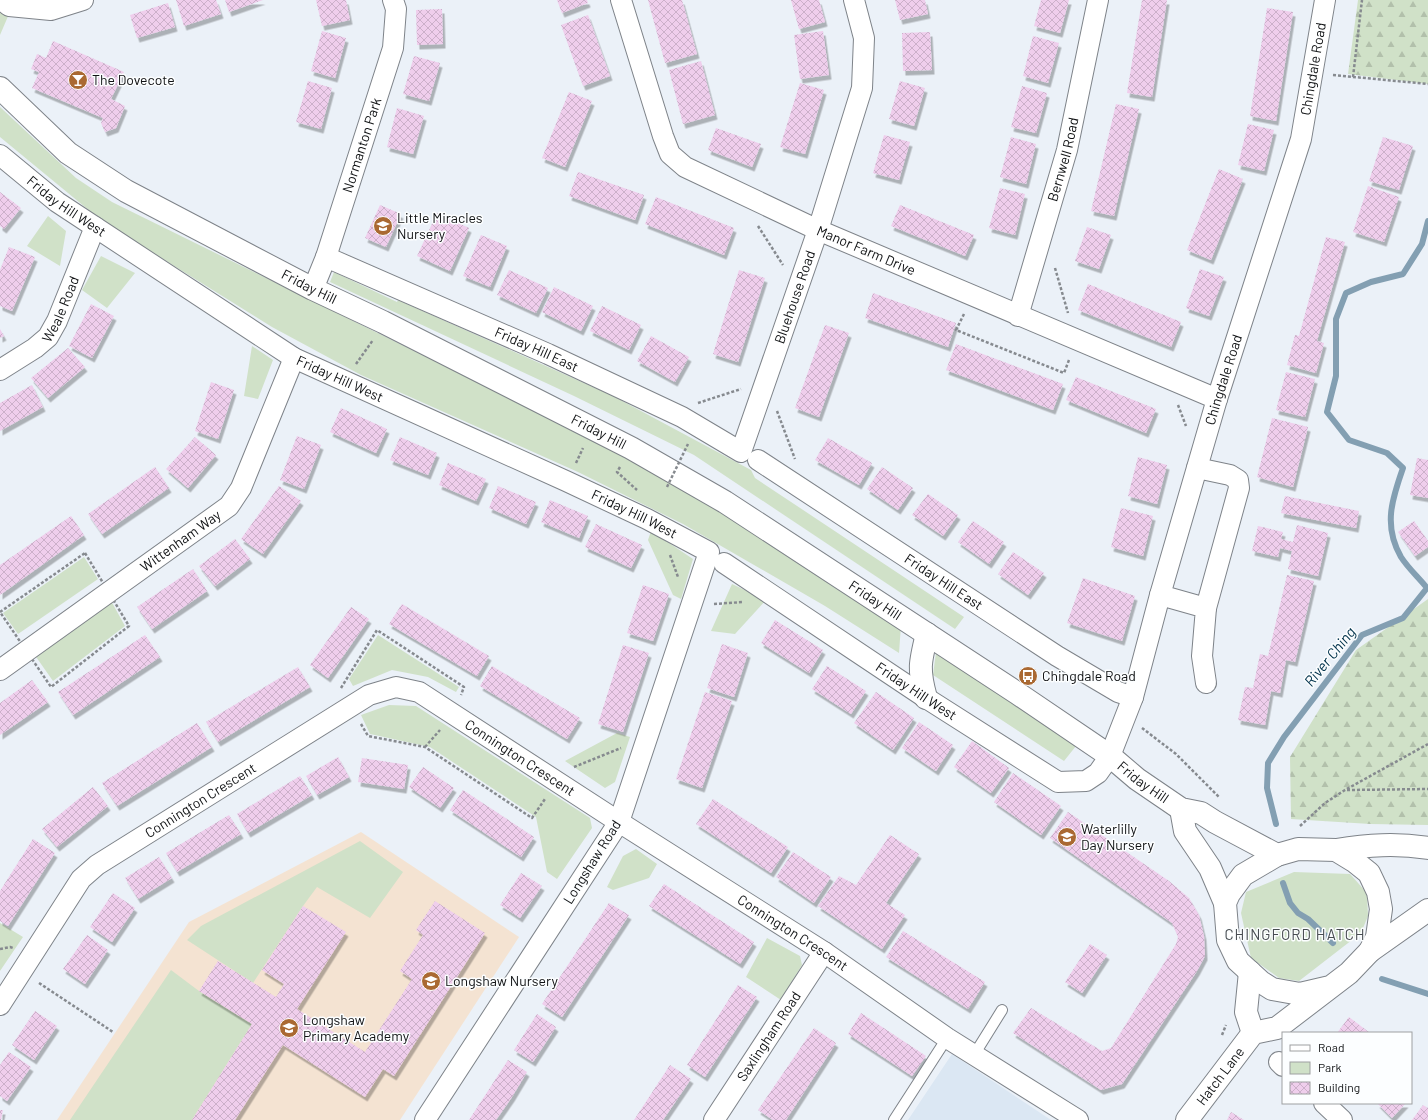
<svg xmlns="http://www.w3.org/2000/svg" width="1428" height="1120" font-family="Barlow,sans-serif">
	<style>
		.built { fill: #dbe7f3 }
		.education { fill: #f4e3d2 }
		.green { fill: #d0e1c8 }
		.forest { fill: url(#forest-firs) }
		.lines { fill: none; stroke-linecap: round; stroke-linejoin: round }
		.stream { stroke: #839fb2; stroke-width: 6 }
		.building { fill: url(#building-cross-hatch); filter: url(#shadow) }
		.service-casing { stroke: #7e8389; stroke-width: 12 }
		.minor-casing { stroke: #7e8389; stroke-width: 22 }
		.secondary-casing { stroke: #7e8389; stroke-width: 24 }
		.primary-casing { stroke: #7e8389; stroke-width: 24 }
		.path { stroke: #868a8f; stroke-width: 2.5; stroke-dasharray: 3 2; stroke-linecap: butt }
		.service { stroke: #fff; stroke-width: 10 }
		.minor { stroke: #fff; stroke-width: 20 }
		.secondary { stroke: #fff; stroke-width: 22 }
		.primary { stroke: #fff; stroke-width: 22 }
		.path-bridge { stroke: #868a8f; stroke-width: 2.5; stroke-dasharray: 3 2; stroke-linecap: butt }
		.labels { text-anchor: middle; stroke-width: 3; stroke-linejoin: round; paint-order: stroke }
		.street-label { font-size: 14px; fill: #101214; stroke: #fcfeff }
		.poi-label { font-size: 14px; fill: #101214; stroke: #fcfeff; text-anchor: start }
		.water-label { font-size: 15px; font-style: italic; fill: #00324b; stroke: #fcfeff }
		.neighbourhood-label { font-size: 15px; letter-spacing: 1px; fill: #474c51; stroke: #fcfeff }
	</style>
	<defs>
		<pattern id="forest-firs" width="22" height="20" patternUnits="userSpaceOnUse"><rect width="22" height="20" fill="#d0e1c8"/><path d="M5 1l3.5 6h-7zM16 11l3.5 6h-7z" fill="#b2c0ab"/></pattern>
		<pattern id="building-cross-hatch" width="8" height="8" patternUnits="userSpaceOnUse"><rect width="8" height="8" fill="#efceec"/><path d="M0 0l8 8M0 8l8-8" fill="none" stroke="#ccb0ca"/></pattern>
		<filter id="shadow"><feDropShadow dx="2.5" dy="4.5" stdDeviation="0" flood-color="#0004"/></filter>
	</defs>
	<rect width="100%" height="100%" fill="#ebf1f8"/>
	<path class="built" d="M952 1054 1051 1120H908Z"/>
	<path class="education" d="M361 832 519 937 400 1120H57L189 922Z"/>
	<path class="green" d="M0 9 9 14 0 35Z
		M0 107 76 178 112 202 552 419 717 506 901 625 899 653 825 606 683 524 578 472 361 375 272 327 102 221 0 137Z
		M48 216 66 231 60 266 27 246Z
		M101 256 135 273 107 308 82 290Z
		M334 272 397 302 398 300 613 396 751 470 755 478 964 617 955 629 694 455 574 396 330 282Z
		M252 346 273 360 258 399 244 396Z
		M651 531 693 559 681 599 673 595 648 540Z
		M84 557 98 579 18 634 3 613Z
		M732 584 766 600 735 634 711 631Z
		M110 599 125 626 53 681 34 654Z
		M378 635 459 687 456 692 428 677 392 670 353 686 349 679Z
		M937 645 1076 746 1064 761 933 675Z
		M389 705 416 706 590 818 592 828 557 879 547 872 536 817 430 747 370 734 361 715Z
		M617 733 630 737 615 782 605 788 565 761Z
		M360 841 403 872 370 918 317 887 303 906 253 983 187 940 201 926Z
		M636 849 657 864 649 878 613 890 607 887 623 856Z
		M1294 872 1350 874 1367 893 1368 916 1361 933 1299 981 1279 978 1251 958 1241 913 1246 892Z
		M0 923 23 937 0 971Z
		M767 938 800 956 802 965 781 1000 746 977Z
		M171 970 199 991 252 1024 192 1120H70Z"/>
	<path class="forest" d="M1358 0H1428V84L1348 74Z
		M1428 599V825L1370 824 1291 819 1290 757 1356 650Z"/>
	<g class="lines">
		<path class="stream" d="M1276 824 1267 788 1268 763 1284 737 1362 635 1403 618 1427 588C1419 578 1408 568 1401 557 1383 526 1392 499 1403 468L1387 453 1349 440 1327 412 1336 376V319L1346 293 1371 282 1403 274 1422 244 1428 221
			M1283 883 1290 903 1298 913 1308 919 1333 943
			M1382 979 1428 994"/>
	</g>
	<path class="building" d="M176 0H216L221 14 184 26Z
		M225 0H263L229 12Z
		M316 0H346L350 20 322 26Z
		M557 0H587L588 3 562 13Z
		M648 0H682L697 54 665 63Z
		M791 0H819L825 22 799 29Z
		M895 0H925L928 14 900 20Z
		M1041 0H1069L1060 33 1034 26Z
		M1142 0H1167L1152 97 1127 93Z
		M168 3 175 27 137 38 130 15Z
		M1267 8 1293 12 1276 121 1250 116Z
		M442 9 443 44 417 45 416 10Z
		M588 15 610 76 583 86 561 25Z
		M322 31 346 38 335 78 311 71Z
		M823 31 829 75 800 79 794 35Z
		M930 32 932 70 903 71 902 33Z
		M1033 36 1059 43 1048 83 1023 76Z
		M53 41 124 72 111 99 125 106 116 128 105 132 101 123 103 118 32 88 39 72 31 69 37 54 46 58Z
		M414 56 440 63 429 101 403 94Z
		M701 61 715 115 683 124 669 70Z
		M308 81 332 88 321 129 296 122Z
		M900 81 925 88 914 126 889 119Z
		M800 83 824 90 805 154 780 147Z
		M1022 86 1047 93 1036 133 1011 127Z
		M569 92 592 101 565 167 542 158Z
		M1116 104 1139 109 1114 216 1091 211Z
		M397 108 424 116 413 154 387 147Z
		M1248 124 1274 130 1264 171 1238 165Z
		M716 128 761 144 752 167 708 150Z
		M884 135 910 142 899 180 873 173Z
		M1011 137 1036 144 1026 184 1000 177Z
		M1383 137 1413 146 1399 190 1369 181Z
		M1219 169 1243 179 1211 260 1187 250Z
		M578 172 644 195 635 220 569 196Z
		M1368 186 1399 197 1384 242 1353 232Z
		M1000 188 1025 194 1015 235 989 228Z
		M0 192 21 208 4 229 0 226Z
		M656 197 734 228 724 255 645 224Z
		M380 205 401 214 386 247 365 238Z
		M900 205 974 235 965 256 891 226Z
		M437 213 469 228 450 271 417 256Z
		M1087 227 1111 235 1099 269 1075 261Z
		M481 235 507 246 490 287 463 276Z
		M1326 237 1345 242 1317 341 1324 343 1316 373 1287 365 1295 335 1299 336Z
		M9 247 35 257 12 311 0 306V270Z
		M1200 269 1224 277 1209 316 1186 308Z
		M509 270 548 288 536 313 497 295Z
		M739 270 765 278 738 362 713 354Z
		M1088 284 1181 322 1171 347 1078 310Z
		M554 287 593 306 581 331 542 312Z
		M873 293 956 323 948 347 865 318Z
		M91 304 114 316 92 358 69 346Z
		M602 306 641 325 629 350 590 331Z
		M825 325 849 333 819 417 795 408Z
		M0 329 4 336 0 338Z
		M651 336 689 357 675 382 637 361Z
		M956 344 1063 384 1053 410 946 370Z
		M68 348 85 367 48 398 31 378Z
		M1286 372 1315 379 1305 417 1276 410Z
		M1076 377 1156 409 1146 433 1066 400Z
		M211 382 234 390 218 439 195 431Z
		M32 385 43 407 0 431V403Z
		M341 408 387 429 376 453 330 432Z
		M1272 418 1308 427 1293 487 1257 477Z
		M297 436 321 445 304 489 280 480Z
		M195 437 216 455 188 488 166 469Z
		M400 437 437 453 428 475 390 460Z
		M828 438 872 463 859 485 815 460Z
		M1138 457 1167 465 1157 504 1128 496Z
		M1417 458 1428 460V498L1410 495Z
		M448 463 486 479 476 501 439 485Z
		M155 467 169 488 102 534 88 514Z
		M882 467 913 488 898 510 867 489Z
		M279 486 301 501 263 554 241 539Z
		M498 486 536 502 526 524 489 508Z
		M928 494 958 515 943 536 912 515Z
		M1285 496 1359 511 1356 528 1281 513Z
		M550 500 588 516 579 538 541 522Z
		M1121 508 1153 516 1143 556 1111 547Z
		M71 516 84 535 0 595V565Z
		M973 521 1004 542 989 564 958 542Z
		M1414 521 1428 541V547L1415 556 1398 532Z
		M596 524 642 545 631 568 585 547Z
		M1297 525 1328 533 1318 576 1288 569 1292 551 1280 548 1278 557 1252 551 1258 526 1283 532 1281 539 1293 542Z
		M235 539 250 559 215 586 199 566Z
		M1013 552 1044 573 1028 595 998 574Z
		M193 569 207 591 152 629 137 607Z
		M1287 575 1314 581 1295 662 1286 660 1280 693 1271 691 1265 725 1238 720 1245 687 1253 688 1260 654 1268 656Z
		M1083 578 1135 596 1122 641 1067 623Z
		M643 585 669 594 653 641 627 633Z
		M402 604 489 656 477 676 389 624Z
		M351 607 369 619 328 678 310 665Z
		M775 620 823 650 809 673 761 643Z
		M145 635 160 657 73 715 58 692Z
		M722 644 748 653 734 697 707 688Z
		M623 645 649 653 623 732 598 724Z
		M492 666 580 718 567 739 480 686Z
		M827 666 866 691 851 714 812 689Z
		M298 667 310 687 218 742 206 722Z
		M32 680 48 702 0 735V703Z
		M705 692 732 701 702 788 676 779Z
		M876 692 914 718 893 750 854 723Z
		M919 722 953 745 936 771 902 748Z
		M197 723 212 747 117 806 102 783Z
		M972 741 1009 768 991 793 954 767Z
		M338 757 349 777 317 795 306 776Z
		M362 758 408 765 404 789 358 782Z
		M423 767 454 788 440 808 409 787Z
		M1013 773 1061 806 1041 835 994 802Z
		M300 776 312 795 248 833 237 814Z
		M93 787 108 806 57 847 42 829Z
		M463 790 534 837 521 857 450 810Z
		M713 799 788 847 771 873 696 824Z
		M1068 812 1169 881 1189 898 1199 915 1204 936 1205 956 1197 971 1122 1084 1101 1090 1013 1033 1031 1008 1102 1051 1111 1048 1176 944 1178 937 1172 923 1050 838Z
		M229 815 241 834 177 872 166 853Z
		M890 835 919 854 886 903 905 915 882 949 818 906 839 876 856 885Z
		M33 839 55 853 8 926 0 921V891Z
		M793 852 831 877 814 903 776 877Z
		M159 857 172 878 138 899 125 878Z
		M521 873 542 886 520 918 500 905Z
		M664 884 754 942 740 964 649 906Z
		M113 893 135 908 112 942 90 927Z
		M435 901 485 933 394 1076 383 1069 365 1097 283 1045 235 1120H192L252 1024 199 991 218 961 276 997 284 984 262 970 303 906 346 932 297 1009 365 1052 412 979 400 971 423 935 416 930Z
		M609 903 629 915 562 1017 542 1004Z
		M903 931 985 982 968 1009 886 957Z
		M87 935 108 950 85 984 63 969Z
		M1090 944 1107 955 1082 993 1065 982Z
		M738 985 757 997 705 1077 687 1065Z
		M35 1011 57 1026 34 1060 12 1045Z
		M861 1013 926 1056 912 1076 848 1034Z
		M537 1014 556 1027 533 1062 514 1050Z
		M1349 1017 1370 1033H1337Z
		M814 1028 836 1043 786 1120H773L758 1110Z
		M9 1052 31 1067 7 1101 0 1096V1065Z
		M508 1060 527 1072 512 1097 496 1120H469Z
		M670 1065 691 1079 663 1120H634Z
		M1377 1103H1406L1392 1118Z
		M1423 1105 1428 1108V1120H1412Z
		M0 1110H3L1 1120H0Z
		M1231 1112 1244 1120H1227Z"/>
	<g class="lines">
		<defs>
			<path id="service" d="M974 1055 1002 1010
				M894 1120 947 1038"/>
			<g id="minor">
				<path d="M2 0 9 6 51 10 83 0"/>
				<path id="s1" d="M621 0 663 136 670 154 685 167 818 230 1217 399"/>
				<path id="s2" d="M0 155 57 202 294 358 566 481 647 519 709 552 619 822 425 1120"/>
				<path id="s3" d="M326 257 548 354 682 417 741 452 818 230 862 88 864 38 854 0"/>
				<path id="s4" d="M313 289 326 257 393 48 396 9 393 0"/>
				<path id="s5" d="M1018 316 1067 150 1098 0"/>
				<path id="s6" d="M0 370 35 348 48 337 57 321 95 227"/>
				<path id="s7" d="M758 460 1057 656 1118 692 1133 697"/>
				<path d="M1197 468 1230 475 1238 480 1239 488 1206 608"/>
				<path id="s8" d="M724 563 926 698 1058 782 1086 781 1098 773 1110 756 1133 697 1160 595 1217 399 1301 139 1325 0"/>
				<path d="M1160 595 1206 608 1202 656 1206 683"/>
				<path id="s9" d="M0 670 229 506 241 488 294 358"/>
				<path id="s10" d="M0 1005 81 879 97 865 369 695 396 687 419 692 619 822 824 952 947 1038 1078 1120"/>
				<path d="M1279 1062 1283 1066"/>
				<path d="M1324 1103 1342 1120"/>
				<path id="s11" d="M714 1120 824 952"/>
			</g>
			<g id="secondary">
				<path id="s12" d="M0 88 68 153 126 191 313 289 383 322 631 448 725 502 1017 693 1110 756 1137 779 1181 809 1201 813 1215 822 1277 855"/>
				<path d="M926 698C918 669 920 662 927 634"/>
				<path d="M1181 809 1185 831 1210 868 1225 903"/>
			</g>
			<g id="primary">
				<path d="M1336 850C1368 845 1396 843 1428 848"/>
				<path d="M1370 951 1428 910"/>
				<path d="M1250 972 1246 1012 1253 1033"/>
				<path id="s13" d="M1187 1120 1253 1033 1277 1028 1349 973 1370 951 1377 937 1381 909 1378 892 1369 873 1354 861 1336 850 1298 849 1277 855 1243 875 1229 894 1225 903 1228 940 1238 961 1261 982 1272 989 1300 994 1330 987"/>
			</g>
		</defs>
		<use href="#service" class="service-casing"/>
		<use href="#minor" class="minor-casing"/>
		<use href="#secondary" class="secondary-casing"/>
		<use href="#primary" class="primary-casing"/>
		<path class="path" d="M1333 75 1428 84
			M1353 77 1362 0
			M758 226 783 265
			M1055 268 1068 313
			M964 314 956 330 1064 373 1069 360
			M356 364 373 340
			M698 403 741 389
			M1178 405 1186 426
			M777 411 795 459
			M576 463 583 448
			M620 467 617 472 637 490
			M85 553 129 626 51 687 0 612Z
			M670 555 678 577
			M714 604 743 602
			M341 688 377 630 464 687 461 695
			M361 724 368 736 425 747 532 818 545 799
			M1142 728 1176 754 1219 797
			M425 747 440 730
			M574 767 621 748
			M1347 790 1428 789
			M1300 826 1325 803 1345 790 1428 744
			M0 949 10 947 13 948
			M39 983 113 1032
			M1222 1035 1226 1025"/>
		<use href="#service" class="service"/>
		<use href="#minor" class="minor"/>
		<use href="#secondary" class="secondary"/>
		<use href="#primary" class="primary"/>
		<path class="path-bridge" d="M667 487 688 444"/>
	</g>
	<defs>
		<symbol id="bar-disc" viewBox="-11 -11 22 22"><circle r="9.5" fill="#aa6932" stroke="#fcfeff"/><path d="M-6-5H6L.8 .8V4.5H3.5V6h-7V4.5H-.8V.8Z" fill="#fff"/></symbol>
		<symbol id="school-disc" viewBox="-11 -11 22 22"><circle r="9.5" fill="#aa6932" stroke="#fcfeff"/><path d="M0-5L7-2L0 1L-7-2ZM-4 1L0 2.5L4 1V4Q0 6-4 4Z" fill="#fff"/></symbol>
		<symbol id="bus-disc" viewBox="-11 -11 22 22"><circle r="9.5" fill="#aa6932" stroke="#fcfeff"/><path d="M-5-6H5V4H4V6H2V4H-2V6H-4V4H-5ZM-3.5-4V0h7V-4ZM-3.5 1.2v1.5H-2V1.2ZM2 1.2v1.5H3.5V1.2Z" fill="#fff"/></symbol>
	</defs>
	<g fill-rule="evenodd">
		<use href="#bar-disc" x="67" y="69" width="22" height="22"/>
		<use href="#school-disc" x="372" y="215" width="22" height="22"/>
		<use href="#bus-disc" x="1017" y="665" width="22" height="22"/>
		<use href="#school-disc" x="1056" y="826" width="22" height="22"/>
		<use href="#school-disc" x="420" y="970" width="22" height="22"/>
		<use href="#school-disc" x="278" y="1017" width="22" height="22"/>
	</g>
	<g class="labels">
		<g class="street-label">
			<text dy="5" stroke="none"><textPath href="#s8" startOffset="1180">Chingdale Road</textPath></text>
			<text dy="5" stroke="none"><textPath href="#s4" startOffset="152">Normanton Park</textPath></text>
			<text dy="5" stroke="none"><textPath href="#s5" startOffset="163">Bernwell Road</textPath></text>
			<text dy="5" stroke="none"><textPath href="#s2" startOffset="84">Friday Hill West</textPath></text>
			<text dy="5" stroke="none"><textPath href="#s1" startOffset="381">Manor Farm Drive</textPath></text>
			<text dy="5" stroke="none"><textPath href="#s12" startOffset="370">Friday Hill</textPath></text>
			<text dy="5" stroke="none"><textPath href="#s3" startOffset="623">Bluehouse Road</textPath></text>
			<text dy="5" stroke="none"><textPath href="#s6" startOffset="89">Weale Road</textPath></text>
			<text dy="5" stroke="none"><textPath href="#s3" startOffset="230">Friday Hill East</textPath></text>
			<text dy="5" stroke="none"><textPath href="#s2" startOffset="408">Friday Hill West</textPath></text>
			<text dy="5" stroke="none"><textPath href="#s8" startOffset="856">Chingdale Road</textPath></text>
			<text dy="5" stroke="none"><textPath href="#s12" startOffset="694">Friday Hill</textPath></text>
			<text dy="5" stroke="none"><textPath href="#s2" startOffset="732">Friday Hill West</textPath></text>
			<text dy="5" stroke="none"><textPath href="#s9" startOffset="222">Wittenham Way</textPath></text>
			<text dy="5" stroke="none"><textPath href="#s7" startOffset="222">Friday Hill East</textPath></text>
			<text dy="5" stroke="none"><textPath href="#s12" startOffset="1018">Friday Hill</textPath></text>
			<text dy="5" stroke="none"><textPath href="#s8" startOffset="231">Friday Hill West</textPath></text>
			<text dy="5" stroke="none"><textPath href="#s10" startOffset="664">Connington Crescent</textPath></text>
			<text dy="5" stroke="none"><textPath href="#s12" startOffset="1342">Friday Hill</textPath></text>
			<text dy="5" stroke="none"><textPath href="#s10" startOffset="293">Connington Crescent</textPath></text>
			<text transform="translate(592 862) rotate(-58)" y="5">Longshaw Road</text>
			<text dy="5" stroke="none"><textPath href="#s10" startOffset="988">Connington Crescent</textPath></text>
			<text dy="5" stroke="none"><textPath href="#s11" startOffset="100">Saxlingham Road</textPath></text>
			<text dy="5" stroke="none"><textPath href="#s13" startOffset="55">Hatch Lane</textPath></text>
		</g>
		<g class="poi-label">
			<text x="92" y="85">The Dovecote</text>
			<text x="397" y="223">Little Miracles<tspan x="397" dy="16">Nursery</tspan></text>
			<text x="1042" y="681">Chingdale Road</text>
			<text x="1081" y="834">Waterlilly<tspan x="1081" dy="16">Day Nursery</tspan></text>
			<text x="445" y="986">Longshaw Nursery</text>
			<text x="303" y="1025">Longshaw<tspan x="303" dy="16">Primary Academy</tspan></text>
		</g>
		<g class="water-label">
			<text transform="translate(1330 657) rotate(-51)" y="5">River Ching</text>
		</g>
		<g class="neighbourhood-label">
			<text x="1295" y="940">CHINGFORD HATCH</text>
		</g>
	</g>
	<rect x="1282" y="1032" width="130" height="72" fill="#fcfeff" stroke="#9ea0a1"/>
	<rect x="1290" y="1045" width="20" height="6" fill="#ffffff" stroke="#9ea0a1"/>
	<text x="1318" y="1052" font-size="12" fill="#101214">Road</text>
	<rect x="1290" y="1062" width="20" height="12" fill="#d0e1c8" stroke="#9ea0a1"/>
	<text x="1318" y="1072" font-size="12" fill="#101214">Park</text>
	<rect x="1290" y="1082" width="20" height="12" fill="url(#building-cross-hatch)" stroke="#9ea0a1"/>
	<text x="1318" y="1092" font-size="12" fill="#101214">Building</text>
</svg>
